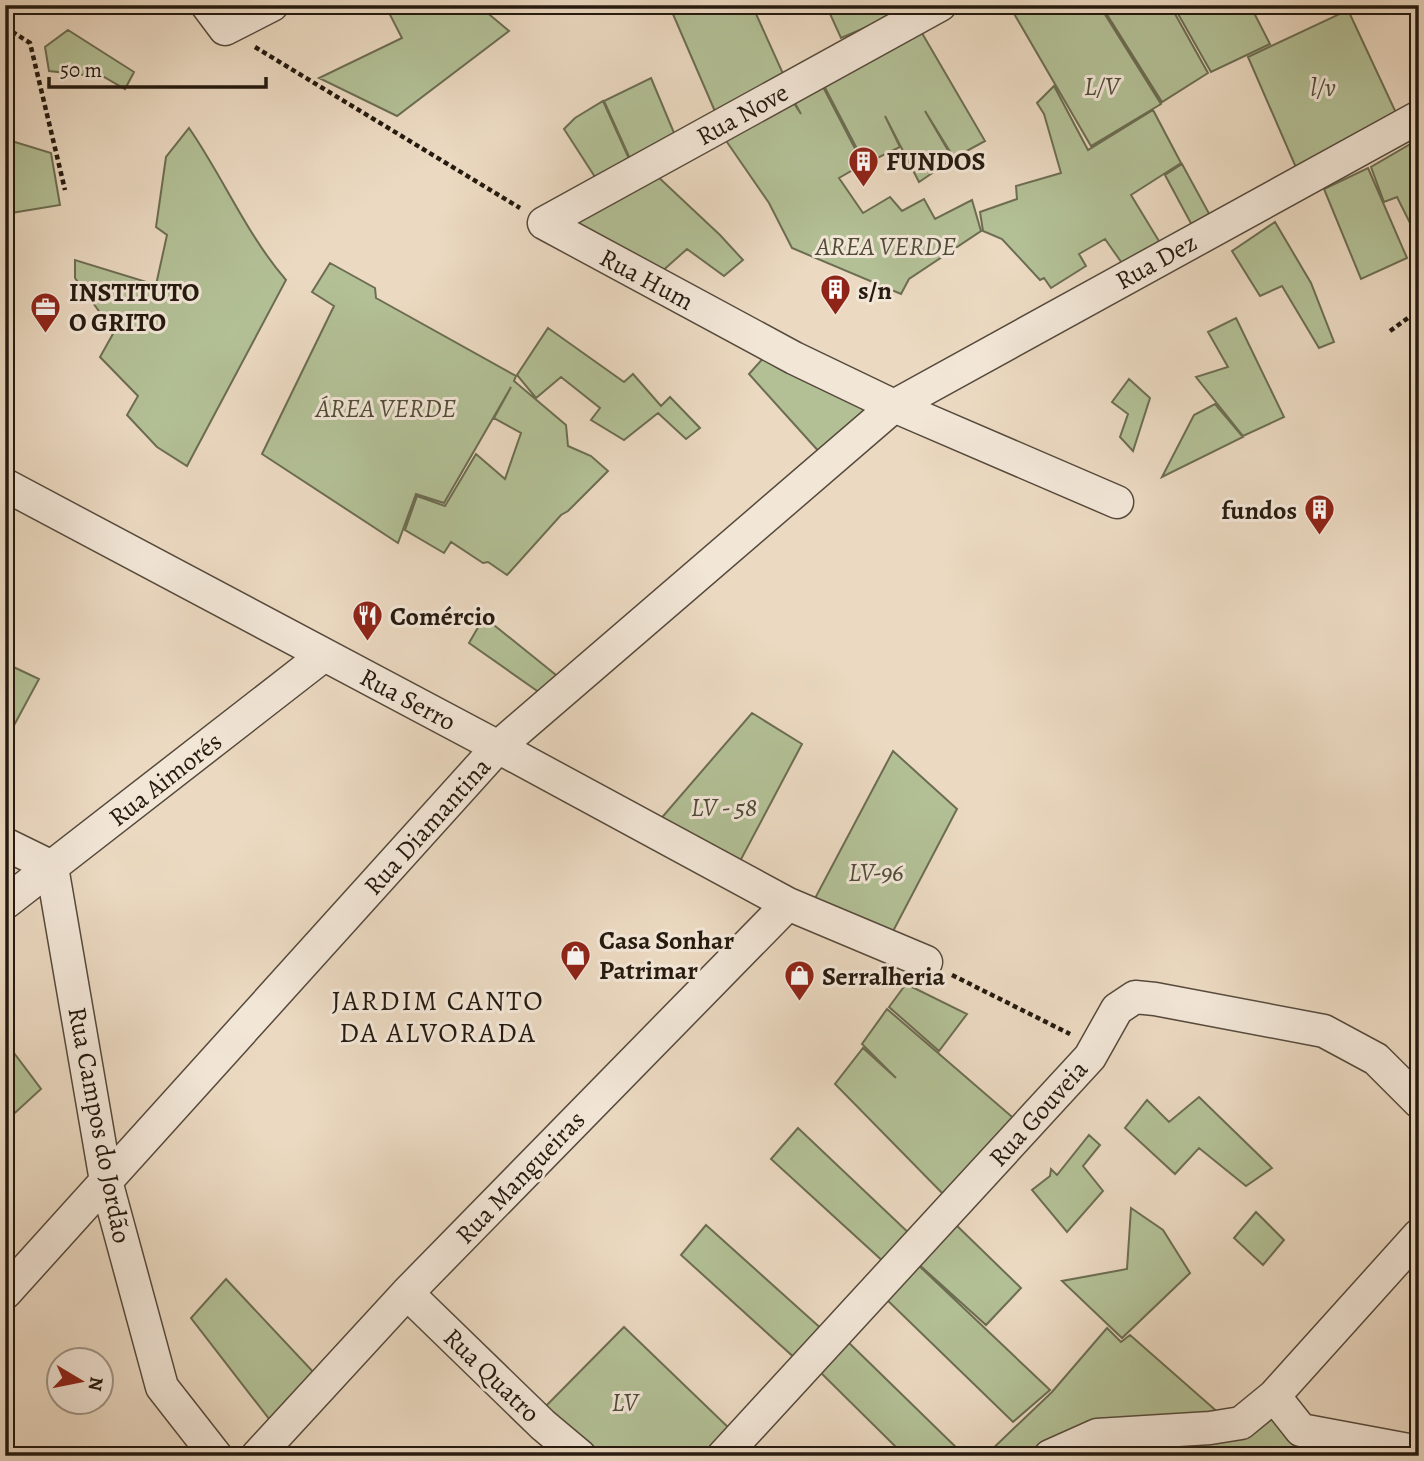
<svg xmlns="http://www.w3.org/2000/svg" width="1424" height="1461" font-family="Alegreya,serif">
	<style>
		.green { fill: #b3c096; stroke: #6c6d52; stroke-width: 2 }
		.lines { fill: none; stroke-linecap: round; stroke-linejoin: round }
		.street-casing { stroke: #564a3c; stroke-width: 35 }
		.path { stroke: #251a0f; stroke-width: 4.5; stroke-dasharray: 5 3.5; stroke-linecap: butt }
		.street { stroke: #f2e6d7; stroke-width: 32 }
		.labels { text-anchor: middle; stroke-width: 6; stroke-linejoin: round; paint-order: stroke }
		.park-label { font-size: 26px; font-style: italic; fill: #504c38; stroke: #f2e6d7 }
		.street-label { font-size: 26px; fill: #251a0f; stroke: #f2e6d7 }
		.poi-label { font-size: 26px; font-weight: bold; fill: #251a0f; stroke: #f2e6d7; text-anchor: start }
		.neighbourhood-label { font-size: 28px; letter-spacing: 2px; fill: #251a0f; stroke: #f2e6d7 }
	</style>
	<rect width="100%" height="100%" fill="#ebd9c1"/>
	<filter id="stains"><feTurbulence type="fractalNoise" baseFrequency=".00286" numOctaves="4"/><feColorMatrix values="0 0 0 0 .2 0 0 0 0 .09 0 0 0 0 .02 0 0 0 .5 -.17"/></filter>
	<radialGradient id="worn" r=".72"><stop offset=".6" stop-color="#630" stop-opacity="0"/><stop offset="1" stop-color="#630" stop-opacity=".3"/></radialGradient>
	<path class="green" d="M385 5H478L509 31 397 116 319 78 402 38Z
		M669 5H752L785 78 717 116Z
		M826 5H907L909 9 841 38Z
		M1009 5H1099L1161 104 1091 146Z
		M1101 5H1170L1208 73 1162 102Z
		M1173 5H1250L1270 44 1211 72Z
		M1348 10 1398 117 1298 172 1248 57Z
		M919 28 985 141 954 158 925 111 953 159 919 182 885 116 900 147 865 164 822 82Z
		M68 30 134 72 125 89 104 77 49 71 45 47Z
		M651 78 677 140 631 161 604 101Z
		M821 83 863 164 839 178 863 213 890 197 902 211 924 199 935 219 972 200 981 231 909 279 901 294 792 248 769 203 720 132 791 99 801 114 792 98Z
		M1054 86 1088 150 1153 110 1181 163 1131 195 1162 246 1124 266 1105 239 1079 254 1086 266 1051 288 1044 278 1040 280 1002 239 983 231 980 212 1017 199 1016 186 1061 173 1044 114 1037 103Z
		M603 101 630 161 595 177 564 129 575 118Z
		M189 128C223 177 247 235 286 280L187 466 157 447 127 415 138 396 100 357 114 332 75 278V260L156 285 167 235 156 227 166 157Z
		M5 139 51 153 60 205 5 214Z
		M1419 139V236L1417 237 1397 197 1384 202 1371 167Z
		M1182 164 1212 219 1194 229 1165 175Z
		M1368 168 1407 258 1361 279 1324 189Z
		M655 174 720 235 743 260 724 276 687 249 659 274 566 223Z
		M1275 222 1311 283 1334 342 1319 348 1282 286 1260 296 1232 251Z
		M330 263 375 288 376 298 516 376 514 381 566 425 568 446 591 456 608 471 568 511 561 515 507 575 488 562 483 563 451 542 444 553 405 530 417 496 445 506 476 454 505 479 521 433 494 418 511 387 444 503 416 494 398 543 262 454 334 306 312 292Z
		M1236 318 1284 417 1243 436 1196 377 1228 367 1208 332Z
		M548 328 624 382 633 374 661 406 670 397 700 428 686 439 658 413 624 440 591 420 600 408 561 377 536 398 517 375Z
		M766 355 876 408 822 455 749 374Z
		M1129 379 1150 398 1133 451 1120 437 1128 414 1112 402Z
		M1215 404 1243 437 1162 477 1194 415Z
		M484 617 561 679 543 695 469 643Z
		M5 663 39 679 5 742Z
		M752 713 802 744 738 865 658 822Z
		M893 751 957 809 890 937 812 904Z
		M906 984 967 1014 939 1051 889 1007Z
		M887 1009 1018 1122 947 1198 835 1084 863 1048 896 1078 862 1044Z
		M5 1041 41 1089 5 1122Z
		M1199 1097 1272 1168 1246 1186 1199 1148 1175 1174 1125 1128 1147 1100 1169 1122Z
		M798 1128 912 1236 886 1264 771 1159Z
		M1089 1135 1100 1145 1083 1166 1103 1191 1067 1232 1032 1190 1050 1176 1051 1169 1057 1175Z
		M1131 1208 1163 1230 1190 1273 1122 1338 1062 1281 1127 1269Z
		M1256 1212 1284 1240 1263 1265 1234 1238Z
		M952 1221 1021 1288 986 1325 915 1261Z
		M706 1225 824 1331 797 1360 681 1255Z
		M915 1262 1050 1390 1013 1422 883 1296Z
		M226 1279 317 1376 273 1424 191 1318Z
		M624 1327 732 1431 709 1456H595L542 1410Z
		M1107 1328 1121 1342 1130 1335 1229 1422 1093 1421 1020 1456H985L1052 1392Z
		M844 1338 965 1456H894L899 1450 816 1368Z
		M1271 1408 1379 1456H1085L1174 1440Z"/>
	<g class="lines">
		<defs>
			<path id="street" d="M207 5 225 29 272 5
				M544 223 794 358 894 406 1117 502
				M544 223 940 5
				M5 485 498 747 788 904 926 962
				M5 844 52 867 106 1181 162 1387 216 1456
				M5 903 324 655
				M5 1293 498 747 894 406 1419 117
				M407 1293 543 1425 580 1456
				M1274 1396 1301 1430 1419 1452
				M257 1456 407 1293 788 904
				M723 1456 1090 1057 1117 1009 1135 997 1155 999 1324 1031 1376 1059 1419 1102
				M1050 1456 1097 1435 1210 1428 1241 1423 1274 1396 1419 1235"/>
		</defs>
		<use href="#street" class="street-casing"/>
		<path class="path" d="M5 27 30 43 65 190
			M255 47 520 208
			M1390 331 1419 310
			M952 975 1070 1034"/>
		<use href="#street" class="street"/>
	</g>
	<defs>
		<symbol id="building-pin" viewBox="-11 -11 22 30"><path d="M0 17L-7.5 6A9.5 9.5 0 1 1 7.5 6Z" fill="#8f2418" stroke="#f2e6d7"/><path d="M-4-6H4V6H1V3H-1V6H-4ZM-2.5-4.3h1.7v1.8h-1.7ZM.8-4.3h1.7v1.8H.8ZM-2.5-1h1.7V.8h-1.7ZM.8-1h1.7V.8H.8Z" fill="#fff"/></symbol>
		<symbol id="office-pin" viewBox="-11 -11 22 30"><path d="M0 17L-7.5 6A9.5 9.5 0 1 1 7.5 6Z" fill="#8f2418" stroke="#f2e6d7"/><path d="M-6-3h4V-5.5h4V-3h4V5H-6ZM-1-4.5V-3h2v-1.5ZM-6 0V1H6V0Z" fill="#fff"/></symbol>
		<symbol id="restaurant-pin" viewBox="-11 -11 22 30"><path d="M0 17L-7.5 6A9.5 9.5 0 1 1 7.5 6Z" fill="#8f2418" stroke="#f2e6d7"/><path d="M-5-6h1v4h1v-4h1v4h1v-4h1v5L-1.5 .5V6h-2V.5L-5-1ZM5-6V6H3V1.5H1.5Q1.5-4 5-6Z" fill="#fff"/></symbol>
		<symbol id="shop-pin" viewBox="-11 -11 22 30"><path d="M0 17L-7.5 6A9.5 9.5 0 1 1 7.5 6Z" fill="#8f2418" stroke="#f2e6d7"/><path d="M-5-2.5h2.3a2.7 3.5 0 0 1 5.4 0H5L5.5 6h-11ZM-1.5-2.5h3a1.5 2.3 0 0 0-3 0Z" fill="#fff"/></symbol>
	</defs>
	<g fill-rule="evenodd">
		<use href="#building-pin" x="846" y="144" width="35" height="47"/>
		<use href="#building-pin" x="818" y="272" width="35" height="47"/>
		<use href="#office-pin" x="28" y="290" width="35" height="47"/>
		<use href="#building-pin" x="1302" y="492" width="35" height="47"/>
		<use href="#restaurant-pin" x="350" y="598" width="35" height="47"/>
		<use href="#shop-pin" x="558" y="938" width="35" height="47"/>
		<use href="#shop-pin" x="782" y="958" width="35" height="47"/>
	</g>
	<g class="labels">
		<g class="park-label">
			<text x="1102" y="95">L/V</text>
			<text x="1323" y="96">l/v</text>
			<text x="886" y="255">AREA VERDE</text>
			<text x="386" y="417">ÁREA VERDE</text>
			<text x="724" y="816">LV - 58</text>
			<text x="876" y="881">LV-96</text>
			<text x="625" y="1411">LV</text>
		</g>
		<g class="street-label">
			<text transform="translate(742 114) rotate(-29)" y="9">Rua Nove</text>
			<text transform="translate(1156 261) rotate(-29)" y="9">Rua Dez</text>
			<text transform="translate(647 279) rotate(28)" y="9">Rua Hum</text>
			<text transform="translate(408 699) rotate(28)" y="9">Rua Serro</text>
			<text transform="translate(165 779) rotate(-38)" y="9">Rua Aimorés</text>
			<text transform="translate(427 826) rotate(-48)" y="9">Rua Diamantina</text>
			<text transform="translate(1038 1113) rotate(-48)" y="9">Rua Gouveia</text>
			<text transform="translate(100 1125) rotate(79)" y="9">Rua Campos do Jordão</text>
			<text transform="translate(520 1177) rotate(-46)" y="9">Rua Mangueiras</text>
			<text transform="translate(492 1375) rotate(44)" y="9">Rua Quatro</text>
		</g>
		<g class="poi-label">
			<text x="886" y="170">FUNDOS</text>
			<text x="858" y="299">s/n</text>
			<text x="69" y="301">INSTITUTO<tspan x="69" dy="30">O GRITO</tspan></text>
			<text x="1297" y="519" text-anchor="end">fundos</text>
			<text x="390" y="625">Comércio</text>
			<text x="599" y="949">Casa Sonhar<tspan x="599" dy="30">Patrimar</tspan></text>
			<text x="822" y="985">Serralheria</text>
		</g>
		<g class="neighbourhood-label">
			<text x="438" y="1010">JARDIM CANTO<tspan x="438" dy="32">DA ALVORADA</tspan></text>
		</g>
	</g>
	<rect width="1424" height="1461" fill="none" stroke="#ebd9c1" stroke-width="28"/>
	<rect x="7" y="7" width="1410" height="1447" fill="none" stroke="#251a0f" stroke-width="3.5"/>
	<rect x="14" y="14" width="1396" height="1433" fill="none" stroke="#251a0f" stroke-width="2"/>
	<g transform="translate(80 1381) rotate(100)"><circle r="33" fill="#f2e6d7" stroke="#a09487" stroke-width="2"/>
	<path d="M0-5L12 26L0 18L-12 26Z" fill="#8f2418"/>
	<text y="-10" font-size="19" font-weight="bold" text-anchor="middle" fill="#251a0f">N</text>
	</g>
	<path d="M49 77v10h217v-10" fill="none" stroke="#251a0f" stroke-width="3.5"/>
	<text x="60" y="77" font-size="21" fill="#251a0f" stroke="#f2e6d7" stroke-width="5" paint-order="stroke">50 m</text>
	<rect width="100%" height="100%" filter="url(#stains)"/>
	<rect width="100%" height="100%" fill="url(#worn)"/>
</svg>
